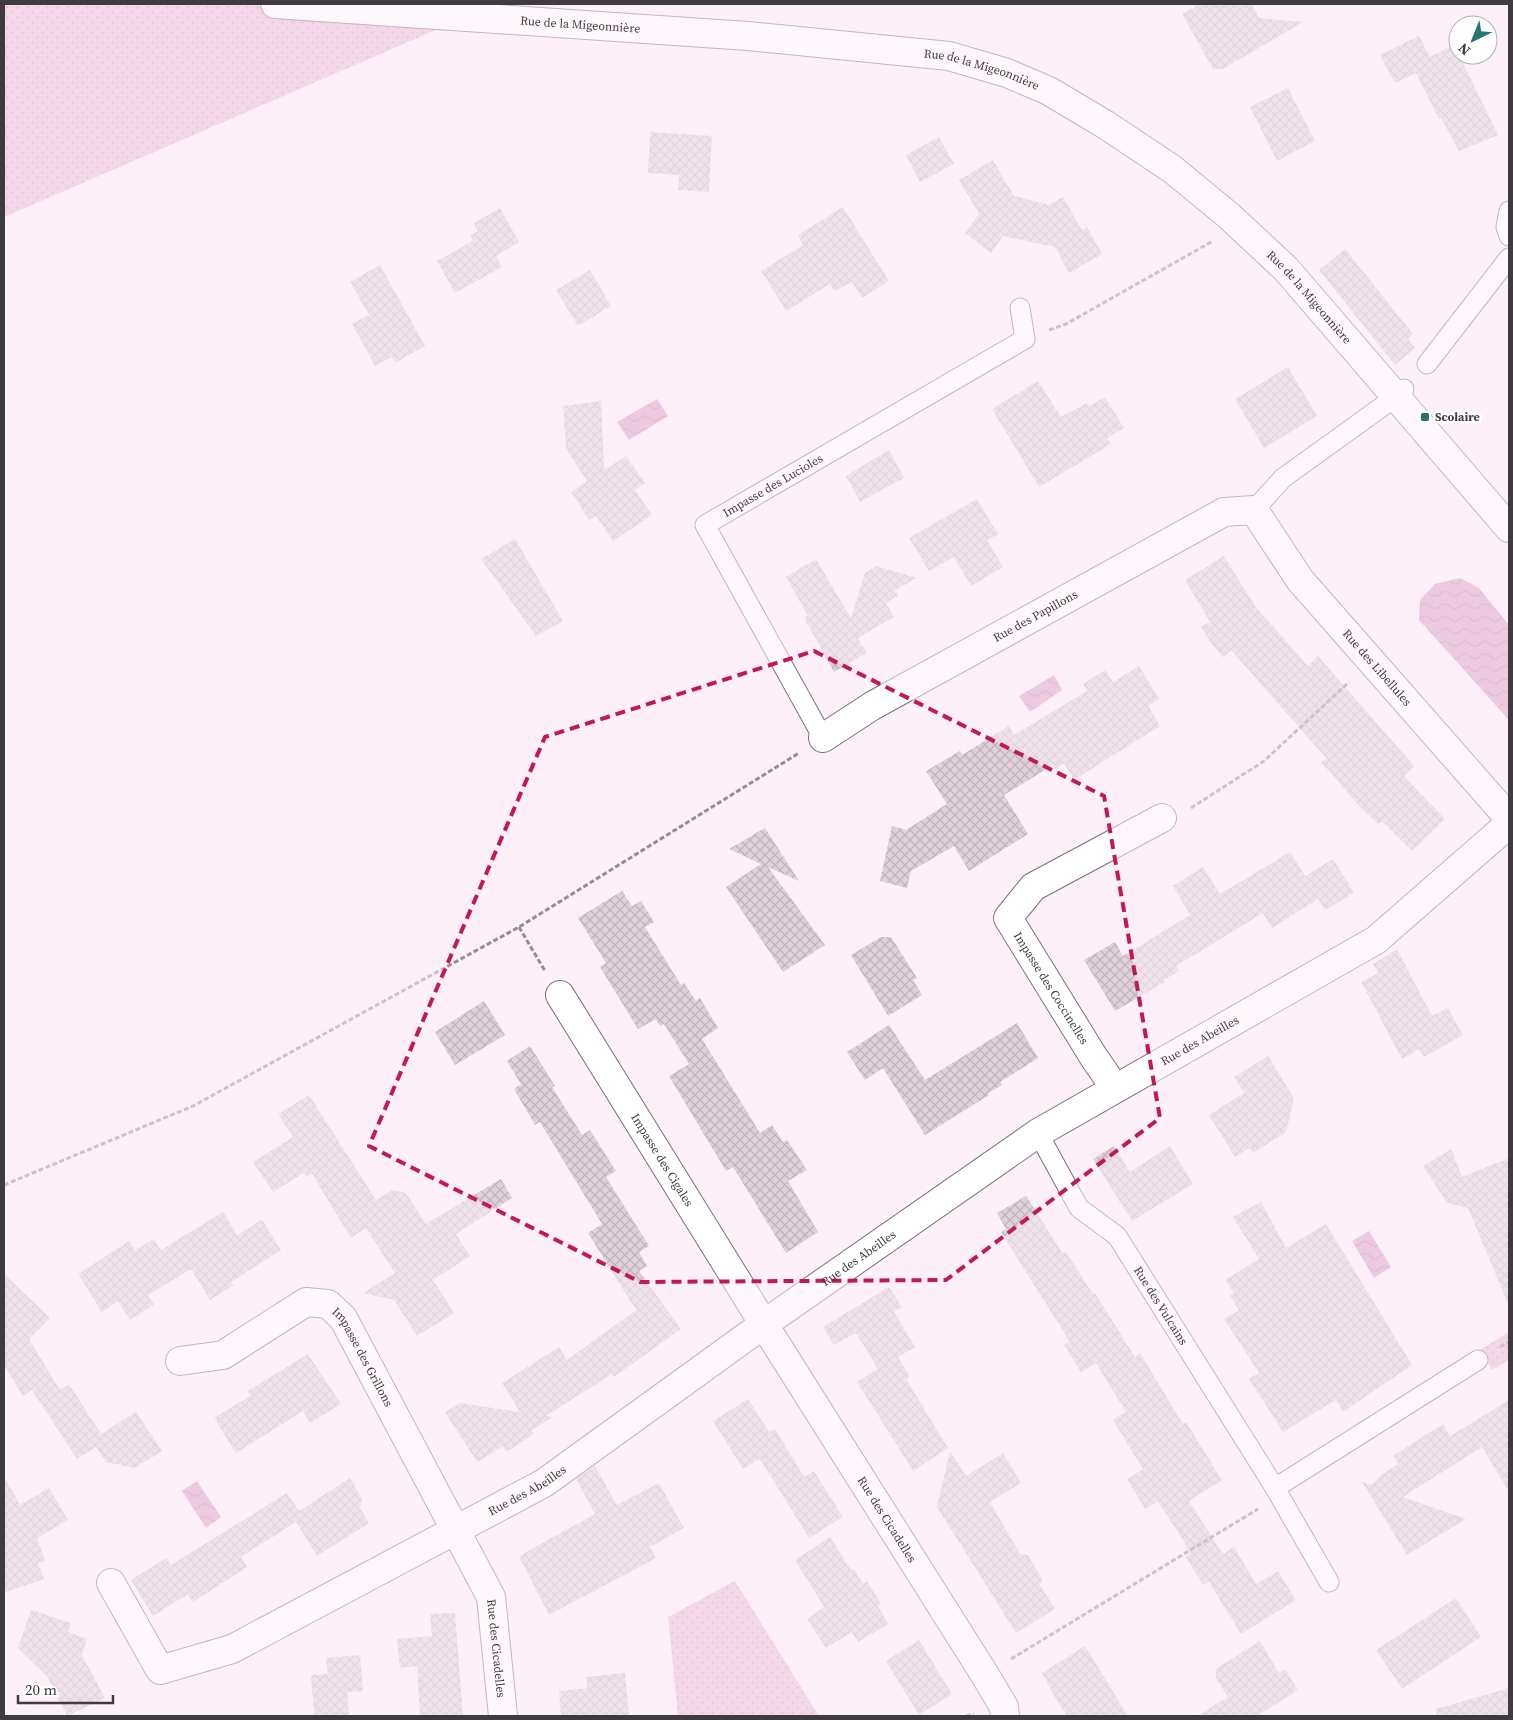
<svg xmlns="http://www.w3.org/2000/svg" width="1513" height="1720" font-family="'Source Serif 4',serif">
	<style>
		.grass { fill: url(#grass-dots) }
		.water { fill: url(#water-waves) }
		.building { fill: url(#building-cross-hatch) }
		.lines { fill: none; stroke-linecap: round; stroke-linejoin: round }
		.lane-casing { stroke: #7b7077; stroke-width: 21 }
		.street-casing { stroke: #7b7077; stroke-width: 30 }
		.secondary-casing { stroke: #7b7077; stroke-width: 30 }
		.path { stroke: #968d93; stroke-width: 3; stroke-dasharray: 5 2.5; stroke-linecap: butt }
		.lane { stroke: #fff; stroke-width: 19 }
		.street { stroke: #fff; stroke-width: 28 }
		.secondary { stroke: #fff; stroke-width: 28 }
		.marked { fill: none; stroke: #c2185b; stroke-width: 4; stroke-dasharray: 10 6; stroke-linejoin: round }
		.poi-dot { fill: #2a746f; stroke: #fff; stroke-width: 2 }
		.labels { text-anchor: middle; stroke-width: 5; stroke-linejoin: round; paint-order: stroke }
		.street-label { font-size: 12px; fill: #403b3e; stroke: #fff }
		.poi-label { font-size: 12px; font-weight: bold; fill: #403b3e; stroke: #fff; text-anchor: start }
	</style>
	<defs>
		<pattern id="grass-dots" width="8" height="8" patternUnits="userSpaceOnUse" patternTransform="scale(1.25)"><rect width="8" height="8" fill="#e8bad8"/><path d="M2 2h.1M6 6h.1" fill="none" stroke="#bd98b1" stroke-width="1.8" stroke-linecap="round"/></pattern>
		<pattern id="water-waves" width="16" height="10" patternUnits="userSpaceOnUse" patternTransform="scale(1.25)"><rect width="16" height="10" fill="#d99cc5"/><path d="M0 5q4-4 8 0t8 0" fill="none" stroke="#b180a1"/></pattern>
		<pattern id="building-cross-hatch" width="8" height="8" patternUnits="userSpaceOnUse" patternTransform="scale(1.25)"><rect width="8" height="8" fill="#dfd1da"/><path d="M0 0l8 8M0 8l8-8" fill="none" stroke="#c0b4bc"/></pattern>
	</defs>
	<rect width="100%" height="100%" fill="#fef0f9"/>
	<path class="grass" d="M4 4H496L4 217Z
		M1509 1332V1360L1492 1370 1480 1350Z
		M735 1581 819 1716H678L668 1617Z"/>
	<path class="water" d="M657 399 668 416 629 440 617 422Z
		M1460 578 1479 588 1509 625V720L1419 620 1420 600 1435 584Z
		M1054 675 1062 690 1030 712 1019 696Z
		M1369 1231 1391 1267 1374 1278 1352 1241Z
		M197 1481 221 1517 206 1528 182 1491Z"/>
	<path class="building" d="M1200 4H1252L1259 18 1303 22 1223 69H1213L1182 14Z
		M1419 36 1430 57 1454 45 1498 135 1459 151 1441 118 1439 119 1416 73 1395 83 1380 55Z
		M1288 88 1315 141 1277 161 1250 107Z
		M650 132 712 136 709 192 678 190 679 175 648 173Z
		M939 137 954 164 920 182 906 155Z
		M993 160 1014 196 1049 205 1063 197 1082 230 1087 227 1102 254 1069 273 1055 247 1003 236 991 253 965 233 979 214 959 180Z
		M843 207 889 281 862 298 852 282 834 291 830 284 786 311 761 271 803 245 798 235Z
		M500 208 519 242 496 256 502 267 455 293 437 261 473 241 470 235 478 231 474 223Z
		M1345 249 1413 334 1408 339 1415 348 1395 365 1319 270Z
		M380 265 425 346 395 363 392 357 375 366 352 324 369 315 350 282Z
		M590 270 611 306 578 326 556 290Z
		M1288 367 1317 416 1264 448 1235 399Z
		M1038 381 1061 417 1087 403 1089 406 1105 397 1124 428 1107 438 1111 444 1039 487 992 409Z
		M601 401 604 470 626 456 645 483 635 490 652 515 613 541 596 516 589 520 571 492 587 481 566 449 563 406Z
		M889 450 904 478 860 502 846 476Z
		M977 499 998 534 987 540 1003 567 971 586 954 557 929 571 909 538Z
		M515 539 563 621 536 636 481 559Z
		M1224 556 1255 606 1308 666 1318 656 1414 766 1404 776 1445 819 1412 851 1382 821 1378 824 1359 806 1321 762 1326 758 1231 650 1223 657 1211 643 1201 627 1210 622 1185 580Z
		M816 559 851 618 865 573 876 566 917 578 895 590 898 596 886 603 894 617 858 638 867 653 834 672 804 618 808 616 786 577Z
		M1139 666 1159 699 1148 706 1160 726 1074 780 1064 763 1055 769 1053 765 1004 795 1028 834 969 871 954 846 911 871 907 888 880 881 892 826 906 830 947 804 926 771 960 751 962 755 1009 726 1014 735 1087 691 1083 684 1105 670 1113 682Z
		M765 828 799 881 768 867 825 945 783 972 726 887 761 864 729 849Z
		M1290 852 1305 876 1333 859 1354 893 1325 910 1318 899 1272 928 1263 913 1176 966 1179 971 1164 980 1165 982 1115 1011 1084 960 1115 942 1123 956 1190 915 1173 886 1203 867 1220 894Z
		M622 891 632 906 641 901 654 922 645 927 681 985 684 983 696 1001 700 998 718 1028 702 1039 760 1133 772 1125 783 1142 787 1140 807 1170 788 1181 818 1232 786 1253 733 1167 726 1171 669 1076 689 1064 664 1024 660 1026 656 1019 638 1029 600 967 606 963 578 918Z
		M881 937H891L917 978 913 980 922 995 888 1016 851 955Z
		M1397 949 1432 1016 1448 1008 1463 1035 1424 1057 1419 1049 1402 1059 1361 982 1378 973 1373 964Z
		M484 1001 505 1035 455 1065 435 1032Z
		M1017 1023 1038 1058 1000 1082 1002 1085 988 1093 989 1095 925 1135 883 1068 865 1080 847 1052 889 1025 925 1080Z
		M530 1046 555 1086 552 1087 582 1135 590 1130 616 1171 606 1177 649 1246 639 1252 647 1266 639 1271 681 1329 614 1377 612 1374 546 1416 553 1417 531 1431 534 1434 506 1452 503 1446 477 1462 445 1412 460 1403 520 1412 502 1383 559 1347 567 1360 636 1310 588 1233 602 1224 540 1122 535 1125 514 1089 521 1084 507 1061Z
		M1268 1056 1294 1098 1286 1132 1253 1153 1250 1148 1235 1157 1209 1115 1244 1093 1234 1077Z
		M309 1095 376 1200 393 1190 406 1193 426 1224 501 1179 512 1198 456 1234 470 1256 433 1280 454 1313 417 1336 394 1300 363 1293 395 1273 366 1228 351 1238 312 1174 307 1177 304 1173 273 1192 253 1162 293 1137 278 1114Z
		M1114 1146 1130 1172 1170 1146 1193 1184 1132 1221 1093 1159Z
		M1451 1149 1462 1177 1509 1158V1306L1468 1208 1447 1203 1423 1166Z
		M1026 1196 1063 1254 1066 1252 1093 1294 1095 1293 1135 1357 1140 1353 1183 1424 1186 1422 1222 1480 1189 1501 1223 1554 1234 1547 1256 1584 1278 1571 1296 1600 1241 1634 1209 1582 1203 1585 1186 1557 1191 1553 1167 1515 1158 1502 1145 1509 1127 1479 1143 1469 1113 1420 1126 1412 1096 1363 1081 1372 1064 1345 1070 1342 1001 1232 1006 1229 997 1213Z
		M1261 1202 1286 1248 1326 1224 1412 1365 1343 1412 1336 1400 1283 1432 1249 1379 1259 1373 1224 1319 1239 1310 1229 1295 1234 1293 1225 1280 1259 1259 1233 1217Z
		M223 1212 237 1235 262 1220 281 1250 231 1282 234 1285 210 1300 191 1269 148 1295 154 1305 130 1320 118 1301 102 1312 78 1274 129 1241 135 1250 154 1239 161 1250Z
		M4 1274 50 1318 29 1339 60 1390 69 1384 101 1434 136 1412 162 1451 135 1468 106 1462 96 1447 77 1459 32 1390 23 1396 4 1365Z
		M889 1287 902 1307 894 1312 915 1347 898 1357 910 1377 906 1379 948 1448 913 1471 857 1382 880 1367 878 1369 856 1333 834 1345 823 1327Z
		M308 1354 341 1404 310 1423 303 1411 236 1453 214 1418 250 1396 248 1391Z
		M748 1399 769 1432 775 1429 804 1477 814 1471 843 1517 809 1538 760 1459 743 1469 713 1421Z
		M1509 1400V1492L1482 1447 1403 1497 1466 1519 1407 1555 1362 1482 1371 1485 1381 1475 1398 1464 1393 1456 1443 1424 1450 1436Z
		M950 1451 966 1476 1003 1453 1021 1483 990 1502 1020 1554 1028 1555 1042 1579 1040 1585 1055 1609 1016 1633 937 1507Z
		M595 1466 617 1505 659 1483 684 1528 650 1547 656 1558 549 1615 519 1556 595 1514 576 1479Z
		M4 1476 20 1505 49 1488 68 1520 37 1538 45 1561 38 1563 44 1579 4 1593Z
		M350 1478 362 1499 360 1508 369 1523 317 1556 296 1522 241 1557 247 1567 193 1602 188 1594 153 1616 131 1580 166 1558 171 1565 287 1493 299 1511Z
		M830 1537 851 1570 854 1569 863 1584 867 1581 881 1604 878 1606 888 1624 858 1642 852 1632 826 1648 807 1619 824 1607 795 1560Z
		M1456 1598 1481 1637 1402 1689 1376 1650Z
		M31 1610 71 1623 68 1632 87 1639 82 1655 105 1698 67 1716 47 1676 18 1648Z
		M455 1613 463 1716H420L417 1666 400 1668 397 1639 432 1636 430 1614Z
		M919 1640 952 1694 919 1715 886 1661Z
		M1260 1641 1279 1673 1285 1669 1298 1690 1257 1716H1197L1228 1697 1216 1678V1669Z
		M1085 1646 1128 1716H1067L1058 1703 1042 1673Z
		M360 1655 363 1691 347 1692 349 1716H314L311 1675 328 1674 326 1658Z
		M625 1673 629 1716H561L559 1691 587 1688 586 1677Z
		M1509 1688V1716H1437L1436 1709Z"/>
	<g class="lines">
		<defs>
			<g id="lane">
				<path d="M1509 211 1506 227 1509 236"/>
				<path d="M1427 364 1509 258"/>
				<path d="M1254 510 1283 478 1397 396 1404 389"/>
				<path id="s1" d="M823 738 705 525 1025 339 1020 308"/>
				<path id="s2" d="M1038 1133 1079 1208 1117 1236 1275 1488 1329 1582"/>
				<path d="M1275 1488 1478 1360"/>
			</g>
			<g id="street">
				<path id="s3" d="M823 738 872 706 1224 512 1254 510 1300 580 1509 818"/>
				<path id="s4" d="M560 995 773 1339 985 1675 1004 1707 1005 1716"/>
				<path d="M1115 1088 1093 1056 1008 918 1033 887 1162 818"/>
				<path id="s5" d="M180 1361 223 1355 306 1302 328 1304 343 1318 491 1597 503 1716"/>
				<path id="s6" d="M111 1583 160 1670 232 1649 544 1483 764 1324 1038 1133 1376 940 1509 824"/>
			</g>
			<g id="secondary">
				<path id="s7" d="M275 4 748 36 949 56 1007 73 1049 91 1106 125 1172 169 1228 215 1286 269 1509 528"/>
			</g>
		</defs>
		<use href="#lane" class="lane-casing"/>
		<use href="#street" class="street-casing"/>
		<use href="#secondary" class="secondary-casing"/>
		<path class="path" d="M1049 330 1066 324 1213 241
			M1191 808 1264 761 1349 682
			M519 927 545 971
			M4 1185 193 1106 519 927 799 753
			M1500 1347 1509 1342
			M1011 1659 1258 1509
			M966 1716 974 1714"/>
		<use href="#lane" class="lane"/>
		<use href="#street" class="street"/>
		<use href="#secondary" class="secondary"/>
	</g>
	<path d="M0 0H1513V1720H0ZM814 651 1104 796 1160 1118 946 1280 640 1282 369 1146 545 737Z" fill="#fef0f9" fill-opacity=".55" fill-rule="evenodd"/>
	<path class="marked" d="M814 651 1104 796 1160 1118 946 1280 640 1282 369 1146 545 737Z"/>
	<rect class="poi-dot" x="1420" y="412" width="10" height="10" rx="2.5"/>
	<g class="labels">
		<g class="street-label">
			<text dy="4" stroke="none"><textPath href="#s7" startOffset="306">Rue de la Migeonnière</textPath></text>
			<text dy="4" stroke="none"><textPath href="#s7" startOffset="711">Rue de la Migeonnière</textPath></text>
			<text dy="4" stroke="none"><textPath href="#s7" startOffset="1116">Rue de la Migeonnière</textPath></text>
			<text dy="4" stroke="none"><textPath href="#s1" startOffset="322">Impasse des Lucioles</textPath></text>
			<text dy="4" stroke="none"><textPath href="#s3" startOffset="245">Rue des Papillons</textPath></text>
			<text dy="4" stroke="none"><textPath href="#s3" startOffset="691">Rue des Libellules</textPath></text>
			<text transform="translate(1051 988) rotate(58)" y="4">Impasse des Coccinelles</text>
			<text dy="4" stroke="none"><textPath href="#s6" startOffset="1320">Rue des Abeilles</textPath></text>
			<text dy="4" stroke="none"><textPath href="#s4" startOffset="194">Impasse des Cigales</textPath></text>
			<text dy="4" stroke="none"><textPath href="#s6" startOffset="915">Rue des Abeilles</textPath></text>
			<text dy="4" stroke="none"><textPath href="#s2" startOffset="215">Rue des Vulcains</textPath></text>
			<text dy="4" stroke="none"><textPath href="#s5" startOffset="228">Impasse des Grillons</textPath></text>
			<text dy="4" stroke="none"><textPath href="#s6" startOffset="510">Rue des Abeilles</textPath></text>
			<text dy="4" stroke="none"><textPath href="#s4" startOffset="618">Rue des Cicadelles</textPath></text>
			<text dy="4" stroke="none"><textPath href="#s5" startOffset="552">Rue des Cicadelles</textPath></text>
		</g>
		<g class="poi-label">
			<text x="1435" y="421">Scolaire</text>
		</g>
	</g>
	<rect width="1513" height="1720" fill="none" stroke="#403b3e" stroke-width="10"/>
	<g transform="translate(1473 40) rotate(223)"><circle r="24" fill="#ffffff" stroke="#b3b1b2"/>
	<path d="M0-4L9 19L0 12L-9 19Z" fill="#2a746f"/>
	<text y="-8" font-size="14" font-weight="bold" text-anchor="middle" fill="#403b3e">N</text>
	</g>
	<path d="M18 1695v8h95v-8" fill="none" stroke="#403b3e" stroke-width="2.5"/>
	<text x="25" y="1695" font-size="15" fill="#403b3e" stroke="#ffffff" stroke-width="4" paint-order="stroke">20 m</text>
</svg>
